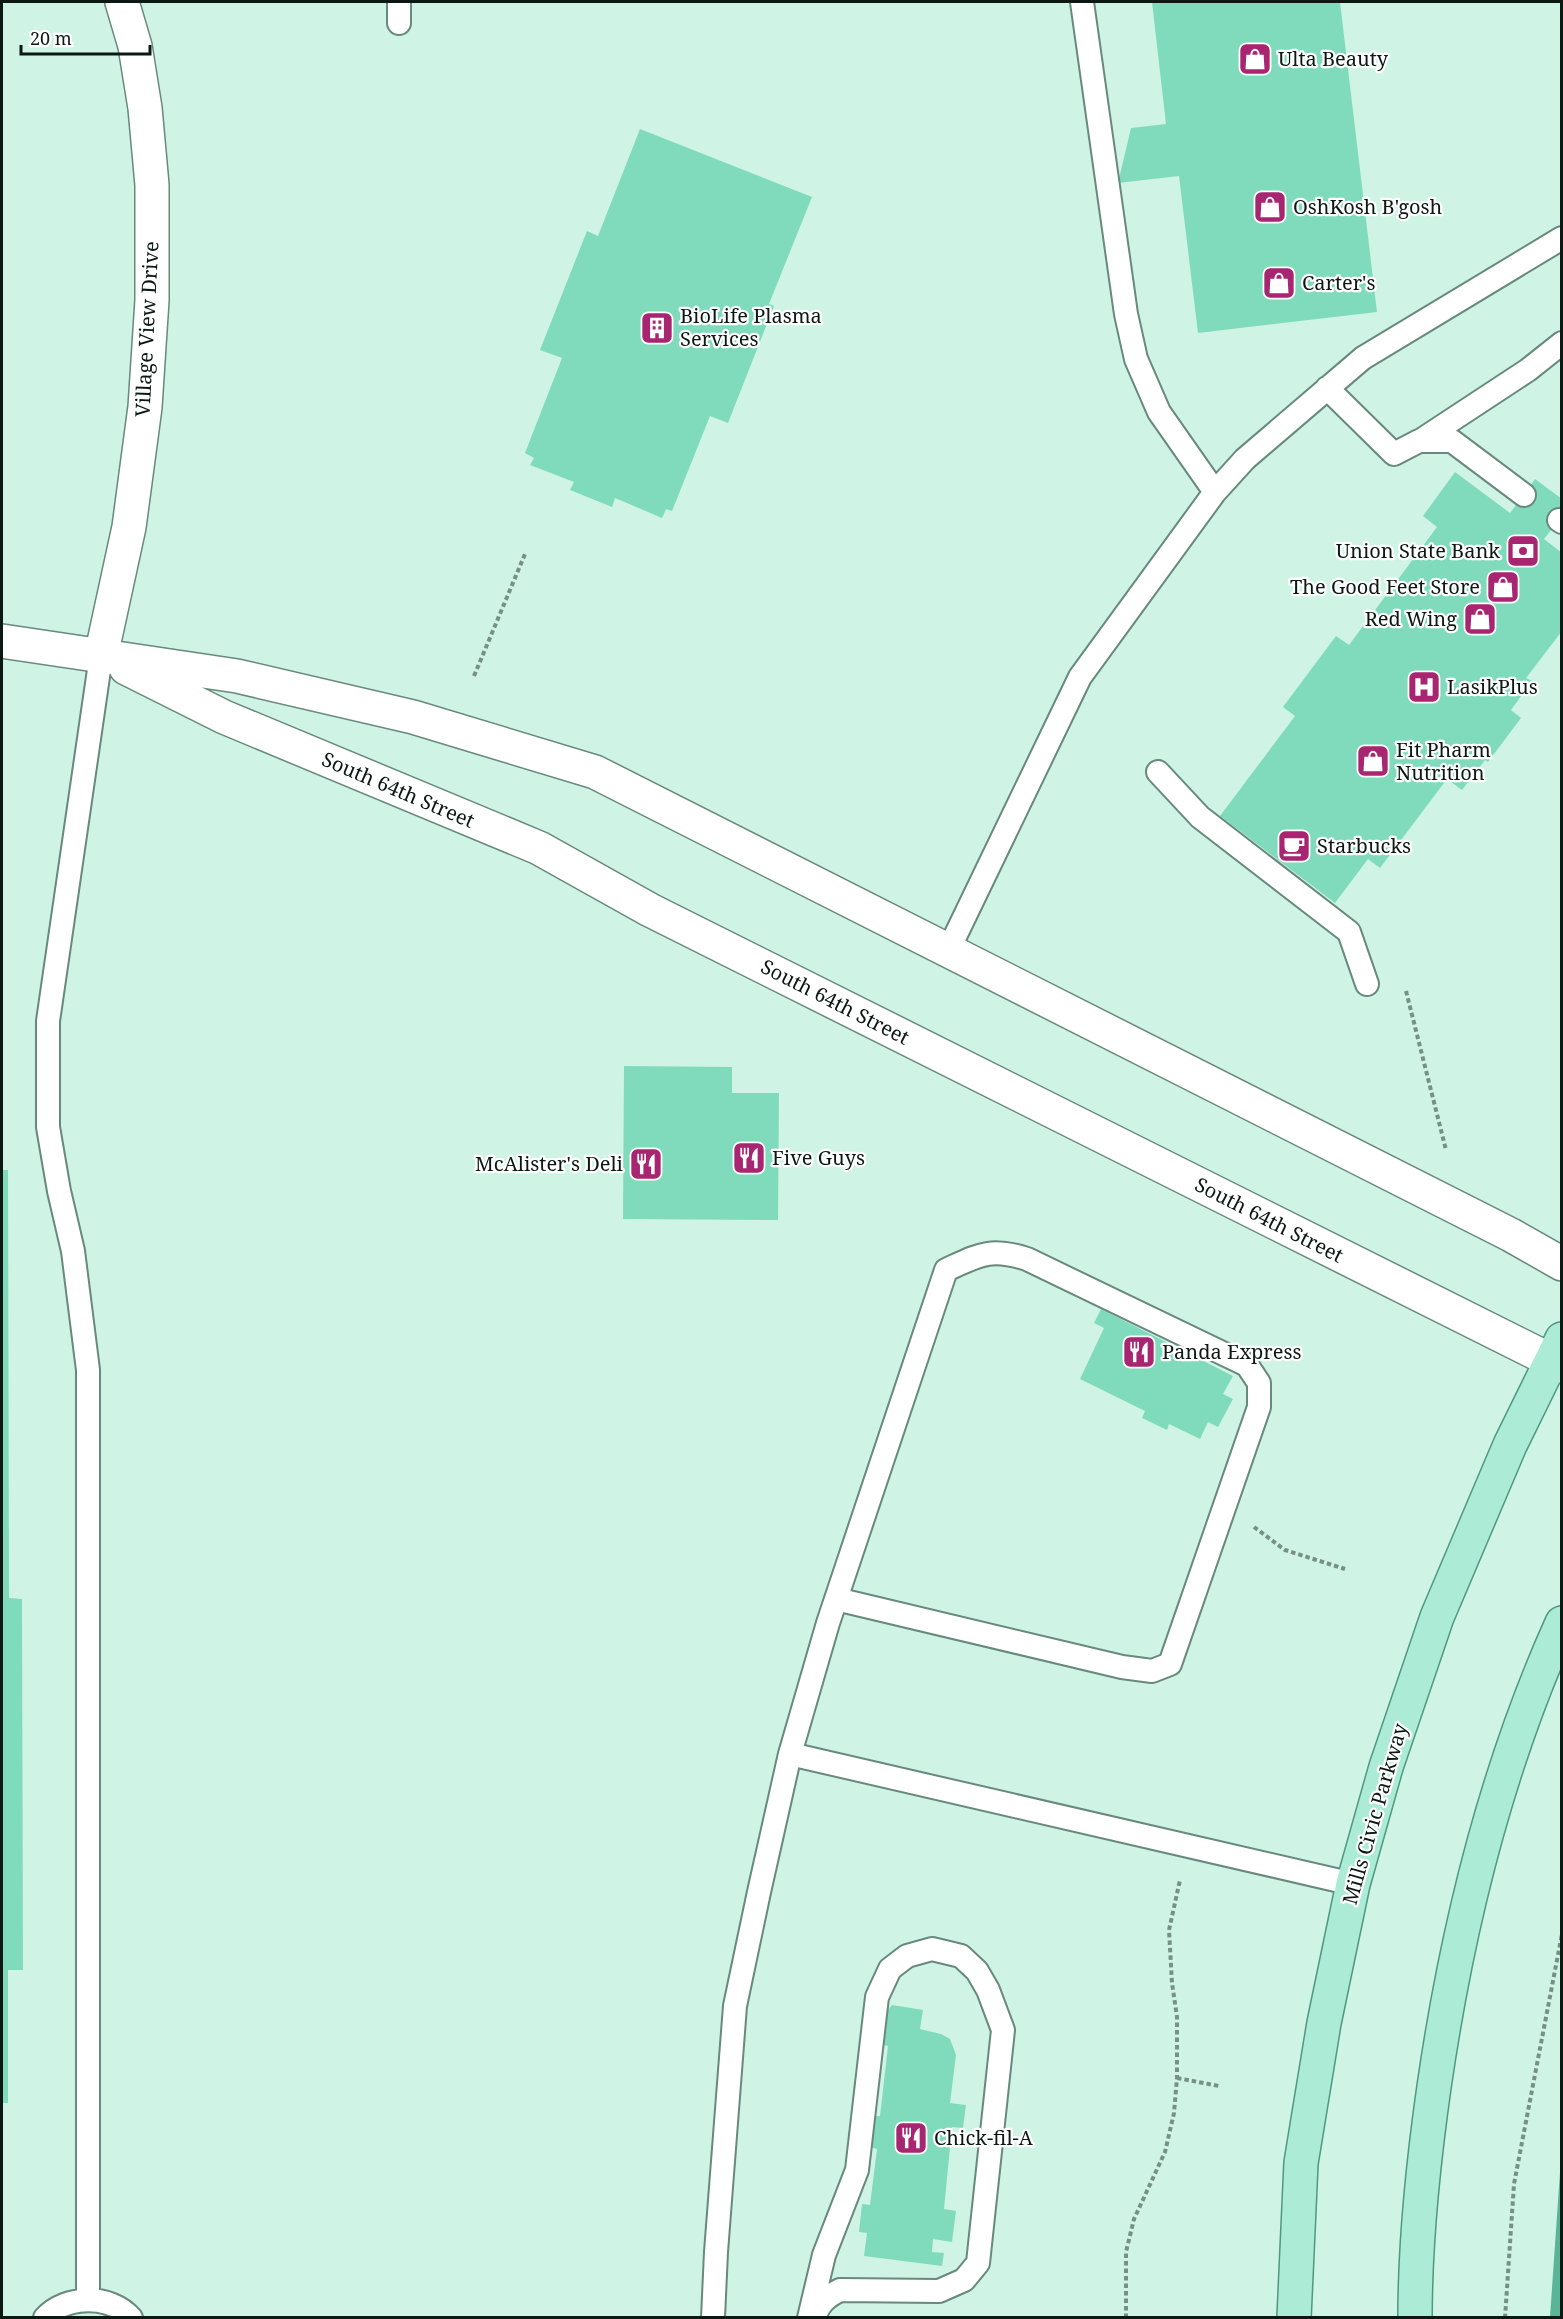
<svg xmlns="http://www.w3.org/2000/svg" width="1563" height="2319" font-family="'Noto Serif',serif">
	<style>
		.water { fill: #5ab598 }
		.building { fill: #80dbbc }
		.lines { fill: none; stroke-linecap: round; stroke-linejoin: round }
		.service-casing { stroke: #68897d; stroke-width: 26 }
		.tertiary-casing { stroke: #68897d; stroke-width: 36 }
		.primary-casing { stroke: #4f9881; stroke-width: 36 }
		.path { stroke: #769087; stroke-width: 4; stroke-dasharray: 4.5 3; stroke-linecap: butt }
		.service { stroke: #fff; stroke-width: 22 }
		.tertiary { stroke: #fff; stroke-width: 33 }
		.primary { stroke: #acebd6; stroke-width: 33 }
		.labels { text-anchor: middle; stroke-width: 4.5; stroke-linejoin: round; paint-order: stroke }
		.poi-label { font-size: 20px; fill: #0b1814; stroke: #fff; text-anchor: start }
		.street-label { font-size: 20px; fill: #0b1814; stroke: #fff }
	</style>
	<rect width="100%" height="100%" fill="#cff3e5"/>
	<path class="water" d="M1561 2158V2317H1550Z"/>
	<path class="building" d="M1152 2H1340L1377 312 1198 333 1179 176 1118 183 1131 128 1166 124Z
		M640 129 812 197 769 304 774 306 728 423 710 416 672 511 666 509 662 518 615 498 612 507 570 490 574 482 530 465 534 458 525 453 562 358 540 350 587 231 598 236Z
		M1455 472 1510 513 1535 479 1562 499V516L1544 539 1562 553V631L1526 678 1532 681 1511 710 1521 718 1488 762 1485 760 1462 790 1447 779 1380 868 1368 859 1335 903 1220 816 1295 716 1283 707 1336 636 1349 645 1437 527 1423 516Z
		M624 1066 732 1067V1093H779L778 1220 623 1219Z
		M2 1170H8L9 1598 22 1599 23 1970H8V2103H2Z
		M1101 1309 1233 1376 1223 1394 1233 1399 1218 1427 1208 1422 1200 1439 1169 1424 1167 1430 1142 1418 1145 1411 1080 1379 1104 1328 1094 1323Z
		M892 2005 923 2010 920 2029 941 2034 950 2039 956 2055 950 2103 966 2105 963 2128 952 2127 944 2209 956 2211 952 2242 933 2239 932 2252 944 2253 942 2266 864 2256 867 2233 859 2232 862 2204 870 2205 877 2149 869 2147 873 2116H880L888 2046 883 2045 887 2011Z"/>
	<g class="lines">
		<defs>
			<path id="service" d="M399 2V23
				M1082 2 1126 314 1136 359 1159 412 1215 492
				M1327 388 1394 454 1419 441H1452L1524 495
				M1420 441 1528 370 1562 343
				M1559 520 1562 522
				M1158 772 1200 817 1349 932 1367 984
				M948 951 1080 677 1215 492 1245 459 1363 358 1562 238
				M790 1754 1353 1884
				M88 2300V1370L73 1251 59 1191 48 1127V1021L101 656
				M45 2318C66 2295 110 2294 131 2318
				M713 2318 716 2252 735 2006 759 1892 790 1754 828 1623 946 1270C979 1255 990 1247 1027 1259L1247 1365 1259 1383V1407L1170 1664 1152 1671 1122 1667 836 1599
				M809 2318 824 2255 857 2170 877 1997 890 1969 907 1956 932 1949 961 1956 977 1971 988 1990 1003 2030 978 2263 964 2280 939 2291 840 2290C826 2297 819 2303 814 2318"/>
			<path id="tertiary" d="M2 641 237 676 413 717 595 772 1511 1235 1562 1264
				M101 656 129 527 145 407 152 300V185L145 108 135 46 122 2
				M126 668 224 717 539 848 650 910 1562 1366"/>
			<path id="primary" d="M1294 2318 1301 2163 1324 2023 1353 1884 1386 1767 1437 1617 1510 1445 1562 1339
				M1415 2318C1415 2240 1423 2164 1434 2087 1457 1928 1496 1769 1562 1623"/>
		</defs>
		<use href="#service" class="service-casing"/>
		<use href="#tertiary" class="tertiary-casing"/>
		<use href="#primary" class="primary-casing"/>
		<path class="path" d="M474 676 525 554
			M1406 991 1446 1150
			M1254 1527 1285 1550 1345 1569
			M1177 2078 1219 2086
			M1126 2318V2252L1134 2219 1165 2152 1174 2113 1177 2078V2017L1172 1983 1169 1930 1180 1880
			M1505 2318 1514 2184 1562 1934"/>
		<use href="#service" class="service"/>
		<use href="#tertiary" class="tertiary"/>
		<use href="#primary" class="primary"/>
	</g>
	<defs>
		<symbol id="shop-square" viewBox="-11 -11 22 22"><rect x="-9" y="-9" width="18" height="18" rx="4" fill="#a82572" stroke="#fff"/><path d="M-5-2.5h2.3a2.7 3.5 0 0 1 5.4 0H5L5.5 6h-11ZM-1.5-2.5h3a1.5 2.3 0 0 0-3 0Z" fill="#fff"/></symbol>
		<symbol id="building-square" viewBox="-11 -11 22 22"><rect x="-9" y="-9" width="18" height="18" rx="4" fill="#a82572" stroke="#fff"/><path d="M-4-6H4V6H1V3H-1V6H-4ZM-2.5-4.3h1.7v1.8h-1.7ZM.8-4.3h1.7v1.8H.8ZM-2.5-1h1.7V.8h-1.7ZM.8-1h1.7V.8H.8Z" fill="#fff"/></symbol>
		<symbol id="bank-square" viewBox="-11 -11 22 22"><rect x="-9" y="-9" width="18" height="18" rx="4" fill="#a82572" stroke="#fff"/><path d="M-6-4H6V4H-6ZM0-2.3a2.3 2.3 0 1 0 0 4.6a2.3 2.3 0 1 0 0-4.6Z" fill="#fff"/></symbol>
		<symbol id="hospital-square" viewBox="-11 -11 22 22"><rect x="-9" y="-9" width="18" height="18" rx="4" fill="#a82572" stroke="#fff"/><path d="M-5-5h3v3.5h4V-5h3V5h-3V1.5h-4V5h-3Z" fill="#fff"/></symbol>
		<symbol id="cafe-square" viewBox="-11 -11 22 22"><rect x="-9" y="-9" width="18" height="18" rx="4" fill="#a82572" stroke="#fff"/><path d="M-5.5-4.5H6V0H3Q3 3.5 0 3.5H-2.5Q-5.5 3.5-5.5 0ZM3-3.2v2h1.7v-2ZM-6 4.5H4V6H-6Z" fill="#fff"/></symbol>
		<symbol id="restaurant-square" viewBox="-11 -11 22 22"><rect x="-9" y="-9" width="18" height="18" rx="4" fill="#a82572" stroke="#fff"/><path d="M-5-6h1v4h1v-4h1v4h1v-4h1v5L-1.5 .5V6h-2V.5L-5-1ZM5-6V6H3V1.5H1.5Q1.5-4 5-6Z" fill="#fff"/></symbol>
	</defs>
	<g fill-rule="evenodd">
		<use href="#shop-square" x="1236" y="40" width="38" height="38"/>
		<use href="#shop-square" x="1251" y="188" width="38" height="38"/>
		<use href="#shop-square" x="1260" y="264" width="38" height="38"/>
		<use href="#building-square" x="638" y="309" width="38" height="38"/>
		<use href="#bank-square" x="1504" y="532" width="38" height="38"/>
		<use href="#shop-square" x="1484" y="568" width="38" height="38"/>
		<use href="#shop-square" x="1461" y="600" width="38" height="38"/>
		<use href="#hospital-square" x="1405" y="668" width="38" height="38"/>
		<use href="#shop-square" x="1354" y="742" width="38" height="38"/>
		<use href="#cafe-square" x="1275" y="827" width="38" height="38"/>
		<use href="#restaurant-square" x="730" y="1139" width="38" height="38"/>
		<use href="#restaurant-square" x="627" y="1145" width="38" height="38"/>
		<use href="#restaurant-square" x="1120" y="1333" width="38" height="38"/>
		<use href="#restaurant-square" x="892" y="2119" width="38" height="38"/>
	</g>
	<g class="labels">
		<g class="poi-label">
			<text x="1278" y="66">Ulta Beauty</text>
			<text x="1293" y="214">OshKosh B'gosh</text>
			<text x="1302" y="290">Carter's</text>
			<text x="680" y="323">BioLife Plasma<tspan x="680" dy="23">Services</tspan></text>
			<text x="1500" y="558" text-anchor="end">Union State Bank</text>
			<text x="1480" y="594" text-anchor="end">The Good Feet Store</text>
			<text x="1457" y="626" text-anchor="end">Red Wing</text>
			<text x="1447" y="694">LasikPlus</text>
			<text x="1396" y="757">Fit Pharm<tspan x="1396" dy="23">Nutrition</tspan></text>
			<text x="1317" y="853">Starbucks</text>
			<text x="772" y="1165">Five Guys</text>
			<text x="623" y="1171" text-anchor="end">McAlister's Deli</text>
			<text x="1162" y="1359">Panda Express</text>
			<text x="934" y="2145">Chick-fil-A</text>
		</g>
		<g class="street-label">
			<text transform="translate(147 329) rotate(-87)" y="7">Village View Drive</text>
			<text transform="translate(398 790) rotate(23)" y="7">South 64th Street</text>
			<text transform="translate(835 1002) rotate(27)" y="7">South 64th Street</text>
			<text transform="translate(1269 1220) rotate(27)" y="7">South 64th Street</text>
			<text transform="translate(1375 1814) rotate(-74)" y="7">Mills Civic Parkway</text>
		</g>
	</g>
	<rect width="1563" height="2319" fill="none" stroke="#0b1814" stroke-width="6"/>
	<path d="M21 45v9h129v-9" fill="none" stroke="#0b1814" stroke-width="3"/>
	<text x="30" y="45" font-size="18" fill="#0b1814" stroke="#ffffff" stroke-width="4.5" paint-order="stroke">20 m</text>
</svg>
